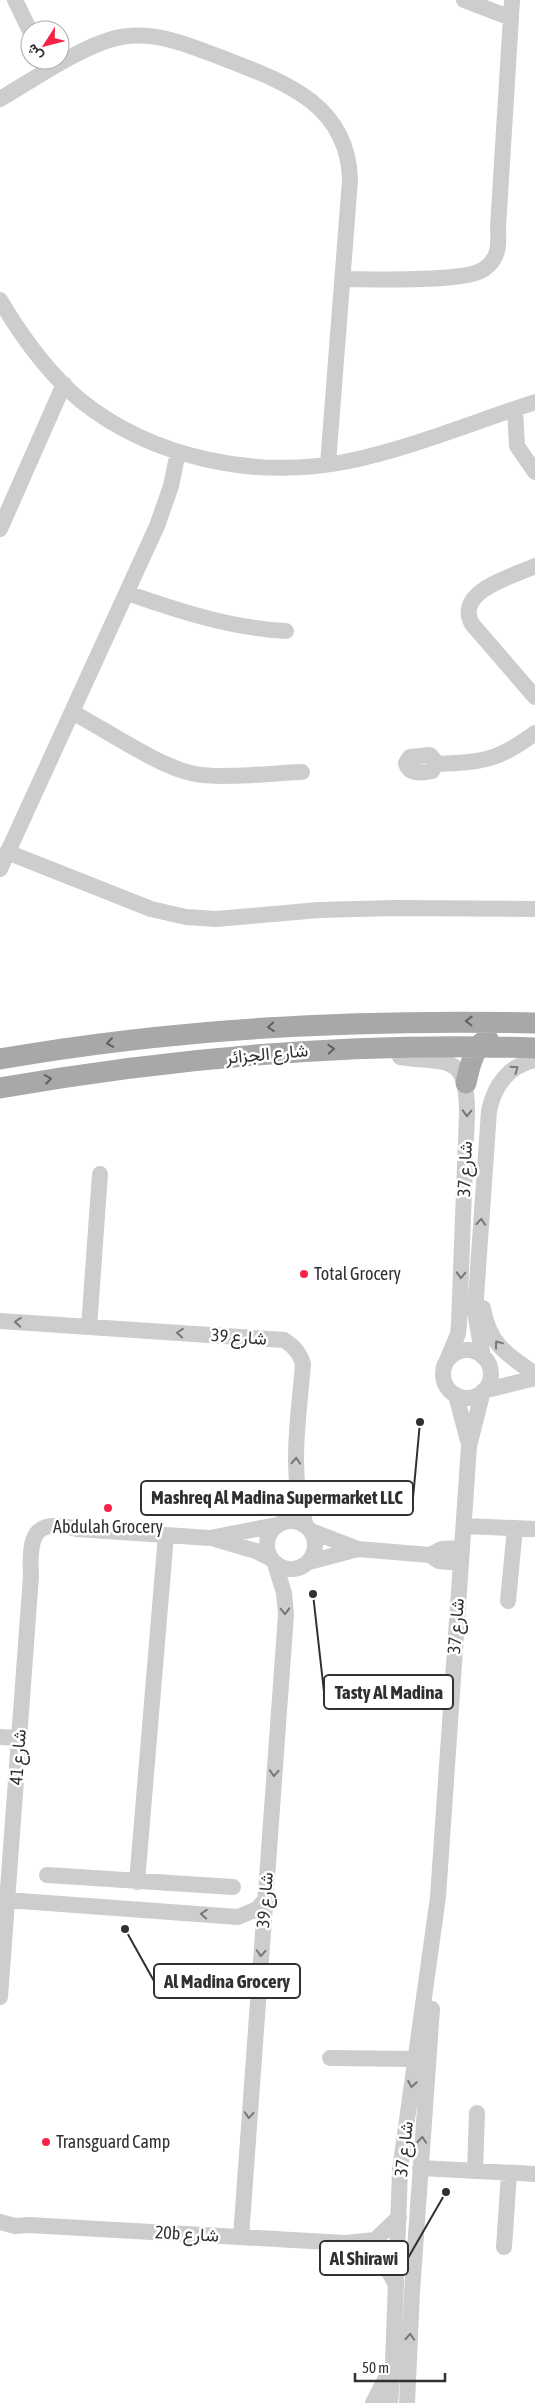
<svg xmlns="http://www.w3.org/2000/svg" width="535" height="2403" font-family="'Asap Condensed',Vazirmatn,sans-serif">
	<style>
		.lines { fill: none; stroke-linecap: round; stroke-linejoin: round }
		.minor { stroke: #cdcdcd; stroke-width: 16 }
		.major { stroke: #a8a8a8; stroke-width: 21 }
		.oneway { stroke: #606060 }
		.oneway2 { stroke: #777 }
		.poi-dot { fill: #f72245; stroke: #fff; stroke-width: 2 }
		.labels { text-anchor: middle; stroke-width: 5; stroke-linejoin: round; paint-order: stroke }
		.street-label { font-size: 18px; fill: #303030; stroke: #fff }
		.poi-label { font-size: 18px; fill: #303030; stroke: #fff; text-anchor: start }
		.leader { fill: none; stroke: #303030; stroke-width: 2 }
		.callout-dot { fill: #303030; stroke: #fff; stroke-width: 2 }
		.callout { fill: #fff; stroke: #303030; stroke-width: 2 }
		.callout-label { font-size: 19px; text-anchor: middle; font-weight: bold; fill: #303030 }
	</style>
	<rect width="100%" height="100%" fill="#fff"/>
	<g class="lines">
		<path class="minor" d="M15 0 30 31
			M464 0 511 18
			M0 99C33 80 86 43 121 37 156 31 188 45 220 57 281 81 348 102 350 180L328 464
			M343 279C370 279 465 283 484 269 499 259 499 245 498 228L512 0
			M0 300C22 337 47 372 80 400 152 458 254 479 344 462 406 450 474 422 535 402
			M515 409 517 446 535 472
			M0 529 64 384
			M535 566C514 576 454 591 472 624L535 697
			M127 593C179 611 230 628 286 631
			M72 712C106 730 159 767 195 774 223 779 272 773 302 772
			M430 755 437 763 432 771C423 773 409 775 406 763L410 757Z
			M437 764C482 762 498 761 535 733
			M7 852 151 909 186 917 216 919 319 910 394 908 535 909
			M0 869 157 526 171 486 178 452
			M400 1057C447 1064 467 1052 467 1113L459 1324 458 1334 447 1360
			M483 1308C489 1344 507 1355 535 1374
			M0 1321 284 1340C294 1346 300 1353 303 1364 299 1417 288 1473 306 1526
			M89 1327 100 1174
			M443 1374a24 24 0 1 1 48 0a24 24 0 1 1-48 0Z
			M483 1357 475 1312 489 1111C494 1086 509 1065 535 1060
			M456 1395 468 1441
			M267 1545a24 24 0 1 1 48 0a24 24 0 1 1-48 0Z
			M464 1526 535 1529
			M311 1531 358 1549 430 1555 439 1561 460 1563
			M215 1539 256 1551 270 1558
			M430 1555 442 1549 462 1548
			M309 1562 358 1549
			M508 1601 515 1528
			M0 1737 19 1738
			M47 1875 233 1887
			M137 1882 166 1535
			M7 1900 238 1917 257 1909 265 1900
			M0 1997 31 1576C29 1537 33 1517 77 1529L210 1538 277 1525
			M330 2058 415 2059
			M420 2168 535 2174
			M475 2171 477 2113
			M0 2222 15 2226 29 2225 345 2243 375 2240 399 2217
			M241 2237 286 1615 284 1593 275 1564
			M354 2246C380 2253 384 2262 396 2285
			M504 2247 509 2173
			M373 2403 389 2372
			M390 2403 393 2364 400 2170 438 1897 469 1446 483 1391 535 1378
			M407 2403 412 2292 432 2009"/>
		<path class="major" d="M0 1059C177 1028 356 1019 535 1023
			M466 1083C469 1069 474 1044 488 1039
			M0 1088C177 1057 356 1042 535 1048"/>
	</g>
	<defs><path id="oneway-chevron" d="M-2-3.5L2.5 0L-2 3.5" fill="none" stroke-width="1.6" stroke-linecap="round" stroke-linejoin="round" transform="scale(1.25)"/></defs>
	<g class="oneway">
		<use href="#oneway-chevron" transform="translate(469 1021) rotate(-179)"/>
		<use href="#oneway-chevron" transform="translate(271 1027) rotate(176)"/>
		<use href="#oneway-chevron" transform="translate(110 1043) rotate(172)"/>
		<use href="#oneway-chevron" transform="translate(331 1049) rotate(-3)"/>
		<use href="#oneway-chevron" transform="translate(48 1079) rotate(-9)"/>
	</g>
	<g class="oneway2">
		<use href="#oneway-chevron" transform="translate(515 1069) rotate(-34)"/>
		<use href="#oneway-chevron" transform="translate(467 1113) rotate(91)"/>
		<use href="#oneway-chevron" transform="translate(481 1222) rotate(-86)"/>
		<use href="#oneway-chevron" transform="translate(461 1275) rotate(92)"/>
		<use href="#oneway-chevron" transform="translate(18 1322) rotate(-175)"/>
		<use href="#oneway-chevron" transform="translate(180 1333) rotate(-176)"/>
		<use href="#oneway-chevron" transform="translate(498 1344) rotate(-127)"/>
		<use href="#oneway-chevron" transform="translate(296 1461) rotate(-87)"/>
		<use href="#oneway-chevron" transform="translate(285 1611) rotate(88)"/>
		<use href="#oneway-chevron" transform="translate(274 1773) rotate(94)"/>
		<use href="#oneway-chevron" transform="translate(204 1914) rotate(-176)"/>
		<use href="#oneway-chevron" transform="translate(261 1953) rotate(94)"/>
		<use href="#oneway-chevron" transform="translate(412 2084) rotate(99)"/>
		<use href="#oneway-chevron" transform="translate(249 2115) rotate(94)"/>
		<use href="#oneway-chevron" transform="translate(422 2140) rotate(-86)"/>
		<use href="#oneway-chevron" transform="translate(410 2337) rotate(-87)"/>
	</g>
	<g class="poi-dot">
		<circle cx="304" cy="1274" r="5"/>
		<circle cx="108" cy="1508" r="5"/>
		<circle cx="46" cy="2142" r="5"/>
	</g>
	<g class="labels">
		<g class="street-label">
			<text transform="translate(267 1054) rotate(-5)" y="6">شارع الجزائر</text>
			<text transform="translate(465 1169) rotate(-88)" y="6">شارع 37</text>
			<text transform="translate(239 1337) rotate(4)" y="6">شارع 39</text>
			<text transform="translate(456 1626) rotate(-86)" y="6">شارع 37</text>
			<text transform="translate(18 1757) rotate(-86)" y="6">شارع 41</text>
			<text transform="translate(265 1900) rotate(-86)" y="6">شارع 39</text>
			<text transform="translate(404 2149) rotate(-84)" y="6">شارع 37</text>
			<text transform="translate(187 2234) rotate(3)" y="6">20b شارع</text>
		</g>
		<g class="poi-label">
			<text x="314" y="1280">Total Grocery</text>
			<text x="108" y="1533" text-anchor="middle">Abdulah Grocery</text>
			<text x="56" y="2148">Transguard Camp</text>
		</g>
	</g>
	<path class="leader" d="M420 1422L413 1498M313 1594L324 1692M125 1929L154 1981M446 2192L408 2258"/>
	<g class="callout-dot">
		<circle cx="420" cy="1422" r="5"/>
		<circle cx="313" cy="1594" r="5"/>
		<circle cx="125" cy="1929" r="5"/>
		<circle cx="446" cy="2192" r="5"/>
	</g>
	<g class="callout">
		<rect x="141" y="1481" width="272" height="34" rx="5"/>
		<rect x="324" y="1675" width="129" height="34" rx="5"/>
		<rect x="154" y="1964" width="146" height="34" rx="5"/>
		<rect x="320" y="2241" width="88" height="34" rx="5"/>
	</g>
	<g class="callout-label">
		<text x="277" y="1504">Mashreq Al Madina Supermarket LLC</text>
		<text x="389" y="1699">Tasty Al Madina</text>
		<text x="227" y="1988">Al Madina Grocery</text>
		<text x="364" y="2265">Al Shirawi</text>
	</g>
	<g transform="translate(45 45) rotate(234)"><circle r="24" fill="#ffffff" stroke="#acacac"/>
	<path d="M0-4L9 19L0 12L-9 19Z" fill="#f72245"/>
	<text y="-8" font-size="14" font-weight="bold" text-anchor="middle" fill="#303030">ش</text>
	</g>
	<path d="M355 2373v8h90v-8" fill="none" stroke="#303030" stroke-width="2.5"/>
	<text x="362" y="2373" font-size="15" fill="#303030" stroke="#ffffff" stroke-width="4" paint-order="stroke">50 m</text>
</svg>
